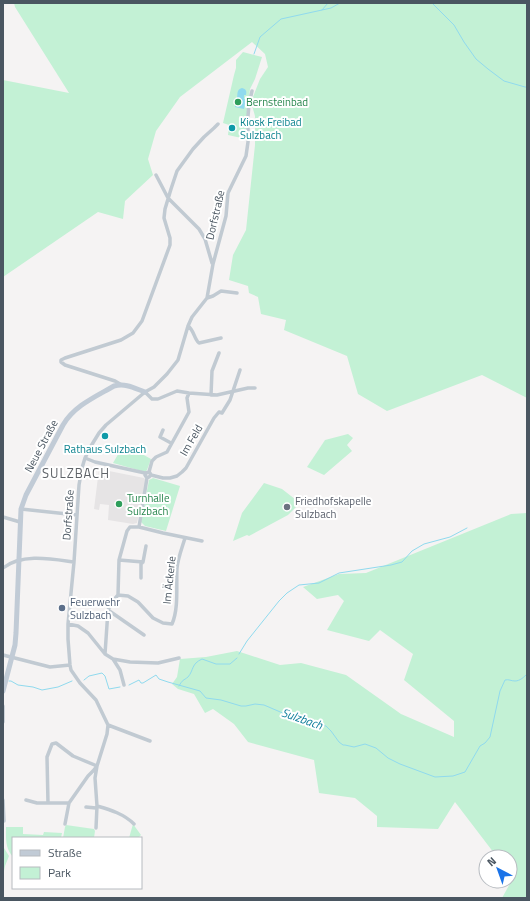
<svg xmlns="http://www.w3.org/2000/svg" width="530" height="901" font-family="'Titillium Web',sans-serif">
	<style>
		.education { fill: #e6e4e5 }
		.green { fill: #c3f1d5 }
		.water { fill: #90daee }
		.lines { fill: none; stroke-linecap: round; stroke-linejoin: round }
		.stream { stroke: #90daee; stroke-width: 1 }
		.street { stroke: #c1cad2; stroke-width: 3.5 }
		.secondary { stroke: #c1cbd6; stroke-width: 5 }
		.leisure-dot { fill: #2e9e5b; stroke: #fff; stroke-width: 1.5 }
		.culture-dot { fill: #0f9aa8; stroke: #fff; stroke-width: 1.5 }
		.worship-dot { fill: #6b7280; stroke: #fff; stroke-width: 1.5 }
		.service-dot { fill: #5c6f8a; stroke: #fff; stroke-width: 1.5 }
		.labels { text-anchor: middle; stroke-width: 4; stroke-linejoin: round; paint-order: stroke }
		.leisure-label { font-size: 11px; fill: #27864d; stroke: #fff; text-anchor: start }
		.culture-label { font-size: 11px; fill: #0d838f; stroke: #fff; text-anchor: start }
		.street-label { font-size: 11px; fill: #4a5661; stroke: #fff }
		.worship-label { font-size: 11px; fill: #5b616d; stroke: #fff; text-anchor: start }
		.service-label { font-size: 11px; fill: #4e5e75; stroke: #fff; text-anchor: start }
		.water-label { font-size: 12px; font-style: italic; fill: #0c7c9b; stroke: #fff }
		.quarter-label { font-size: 13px; letter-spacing: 1px; fill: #5f6368; stroke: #fff }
	</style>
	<rect width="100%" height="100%" fill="#f5f3f3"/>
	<path class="education" d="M99 469 144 478 146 480 137 523 133 524 108 520 109 505 100 504 99 510 94 509Z"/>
	<path class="green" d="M14 3H527V398L482 375 387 411 358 394 347 356 284 330 286 320 261 314 258 297 249 293 248 286 229 280 233 255 246 230 255 145V116L251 102 260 79 268 67 265 54 252 42 180 97 156 131 148 159 153 175 125 201 123 219 98 212 3 277V80L69 93 15 7Z
		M243 52 262 57 255 79 250 89 247 114 246 139 228 135 229 125 223 123 234 75 236 68V60Z
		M348 434 353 438 347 445 352 451 324 475 307 467 325 440Z
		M124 444 151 459 147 470 145 472 113 463Z
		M153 478 180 486 166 531 145 526 141 522 149 480Z
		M264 483 282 489 300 503 288 515 249 536 247 535 233 541 242 513Z
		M527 513V898H502L513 878 510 874V857H497L455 802 438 829 377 827V816L355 798 319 793 314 760 248 742 234 724 213 709 205 713 194 694 178 689 172 684 177 677 180 659 206 657 237 651 280 665 301 663 346 675 401 714 454 737V721L404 680 413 654 380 630 369 641 327 630 344 601 338 595 317 599 303 587 339 574 366 573 511 514Z
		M3 823 4 848 9 856 5 866 3 876Z
		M133 824 141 835 138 838H129Z
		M66 825 94 829 95 831 94 838H63L65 827Z
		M6 827H23V834L43 835 44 832 62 833 61 838H13V857C5 848 6 839 6 827Z"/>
	<path class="water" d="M242 88C246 89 247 91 246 95H244V99H246L244 109 235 107 236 98H237C238 94 236 90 242 88Z"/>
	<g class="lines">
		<path class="stream" d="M432 3 454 25 464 42 476 59 488 69 504 81 525 87H527
			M322 10 331 8 340 3
			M254 54 260 37 281 19 322 10 328 3
			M239 654 247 641 279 601 287 593 299 585 319 583 339 573 391 565 402 562 412 551 424 544 450 537 467 528
			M84 680 89 676 102 673 105 676 109 689 120 687
			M9 681H11L18 685 33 687 42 690 58 687 72 681
			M129 685 139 680 141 683H143L156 675 159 679 168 682 200 691 206 698 221 700 241 706H246L255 704 264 705 299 720 318 724 326 726 331 731 339 742 343 745H345L354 747 365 744 376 748 388 758 400 764 435 777 453 776 465 772 480 746 485 743 490 737 500 691 505 680C509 679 511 681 515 681 520 681 524 677 527 674
			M179 686C183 679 183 681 188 677 194 670 191 664 202 659L216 664H230L237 658"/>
		<path class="street" d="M156 175 168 198 199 229 205 239 212 263
			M207 298 213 296 221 291 237 293
			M188 326C194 330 194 339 199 343L221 338
			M120 384 115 381 65 365 61 362V360L65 358 121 340 133 333 142 321 170 245V238L164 218 165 209 171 189 177 171 193 149 204 137 214 128 218 124
			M145 392 152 399H158L177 391 189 393 217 395 248 388H255
			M211 395 212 371 219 353
			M163 430 160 437 171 443
			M85 458 95 462 145 473
			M149 472 152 461 156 457 167 452 189 412 187 398 189 393
			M151 475 163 478H170L177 476 182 472 186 468 214 418 219 412 222 413 230 400 240 370
			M21 509 77 515
			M3 517 20 522
			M139 527 147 478 145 475 146 473 149 472 150 473 151 475 149 477 147 478
			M119 560 143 562
			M3 568C22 553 52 559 74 562
			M141 578V564L143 562 146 546
			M118 595 128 596 138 602 153 618 163 623 172 624C179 608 176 585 177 568 178 558 182 548 185 538
			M108 610 144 635
			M68 624 78 626 88 633 105 654 113 659 120 670 124 685
			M105 654 108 610 112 602 118 595 119 560 127 531 130 527H139L163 533 202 541
			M3 655 50 667 70 665
			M113 659 130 662 158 663 179 658
			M3 722V706
			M108 725 150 741
			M3 800 4 821
			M26 800 37 803H48
			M97 806C111 810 124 814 134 824
			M86 807 96 808 97 806
			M65 824 69 803H48L47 757 52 744 56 743 73 756 97 766 93 771 88 776 69 803
			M96 828 97 806 95 778 97 766 107 734 108 725 96 700 80 683 71 670 70 665 68 639V624L74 562 79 485 82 468 85 458 91 446 99 433 106 425 145 392 154 387 167 374 178 360 188 326 192 317 207 298 213 264 226 216 228 193 246 156 248 142V116L249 104 252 91"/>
		<path class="secondary" d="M3 691 15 645 16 633 21 509 26 495 63 425C74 406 95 397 114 386 126 383 134 388 145 392"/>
	</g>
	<g class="leisure-dot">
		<circle cx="238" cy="102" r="4"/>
		<circle cx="119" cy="504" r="4"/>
	</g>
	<g class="culture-dot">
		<circle cx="232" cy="128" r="4"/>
		<circle cx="105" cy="436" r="4"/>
	</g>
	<circle class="worship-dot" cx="287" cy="507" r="4"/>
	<circle class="service-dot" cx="62" cy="608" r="4"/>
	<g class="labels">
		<g class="leisure-label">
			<text x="246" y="106">Bernsteinbad</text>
			<text x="127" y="502">Turnhalle<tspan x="127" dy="13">Sulzbach</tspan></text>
		</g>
		<g class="culture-label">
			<text x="240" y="126">Kiosk Freibad<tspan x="240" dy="13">Sulzbach</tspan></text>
			<text x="105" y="453" text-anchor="middle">Rathaus Sulzbach</text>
		</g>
		<g class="street-label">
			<text transform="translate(215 215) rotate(-77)" y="4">Dorfstraße</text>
			<text transform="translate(191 440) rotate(-60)" y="4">Im Feld</text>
			<text transform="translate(41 446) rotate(-62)" y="4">Neue Straße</text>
			<text transform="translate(68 515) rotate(-86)" y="4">Dorfstraße</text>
			<text transform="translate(169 580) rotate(-84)" y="4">Im Äckerle</text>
		</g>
		<g class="worship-label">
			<text x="295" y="505">Friedhofskapelle<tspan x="295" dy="13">Sulzbach</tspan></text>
		</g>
		<g class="service-label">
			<text x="70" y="606">Feuerwehr<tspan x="70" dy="13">Sulzbach</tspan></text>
		</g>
		<g class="water-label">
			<text transform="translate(302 719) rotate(19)" y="4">Sulzbach</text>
		</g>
		<g class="quarter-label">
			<text x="76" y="478">SULZBACH</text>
		</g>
	</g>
	<rect width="530" height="901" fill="none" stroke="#4a5661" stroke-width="8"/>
	<rect x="12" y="837" width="130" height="52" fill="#ffffff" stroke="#b7bbc0"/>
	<rect x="20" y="850" width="20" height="6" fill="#c1cbd6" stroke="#b7bbc0"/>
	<text x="48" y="857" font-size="12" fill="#4a5661">Straße</text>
	<rect x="20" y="867" width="20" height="12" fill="#c3f1d5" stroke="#b7bbc0"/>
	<text x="48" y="877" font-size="12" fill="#4a5661">Park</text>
	<g transform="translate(498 869) rotate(319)"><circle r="19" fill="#ffffff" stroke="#b7bbc0"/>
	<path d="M0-3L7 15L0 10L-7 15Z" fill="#1a73e8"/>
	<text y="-6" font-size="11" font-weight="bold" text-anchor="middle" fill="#4a5661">N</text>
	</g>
</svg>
